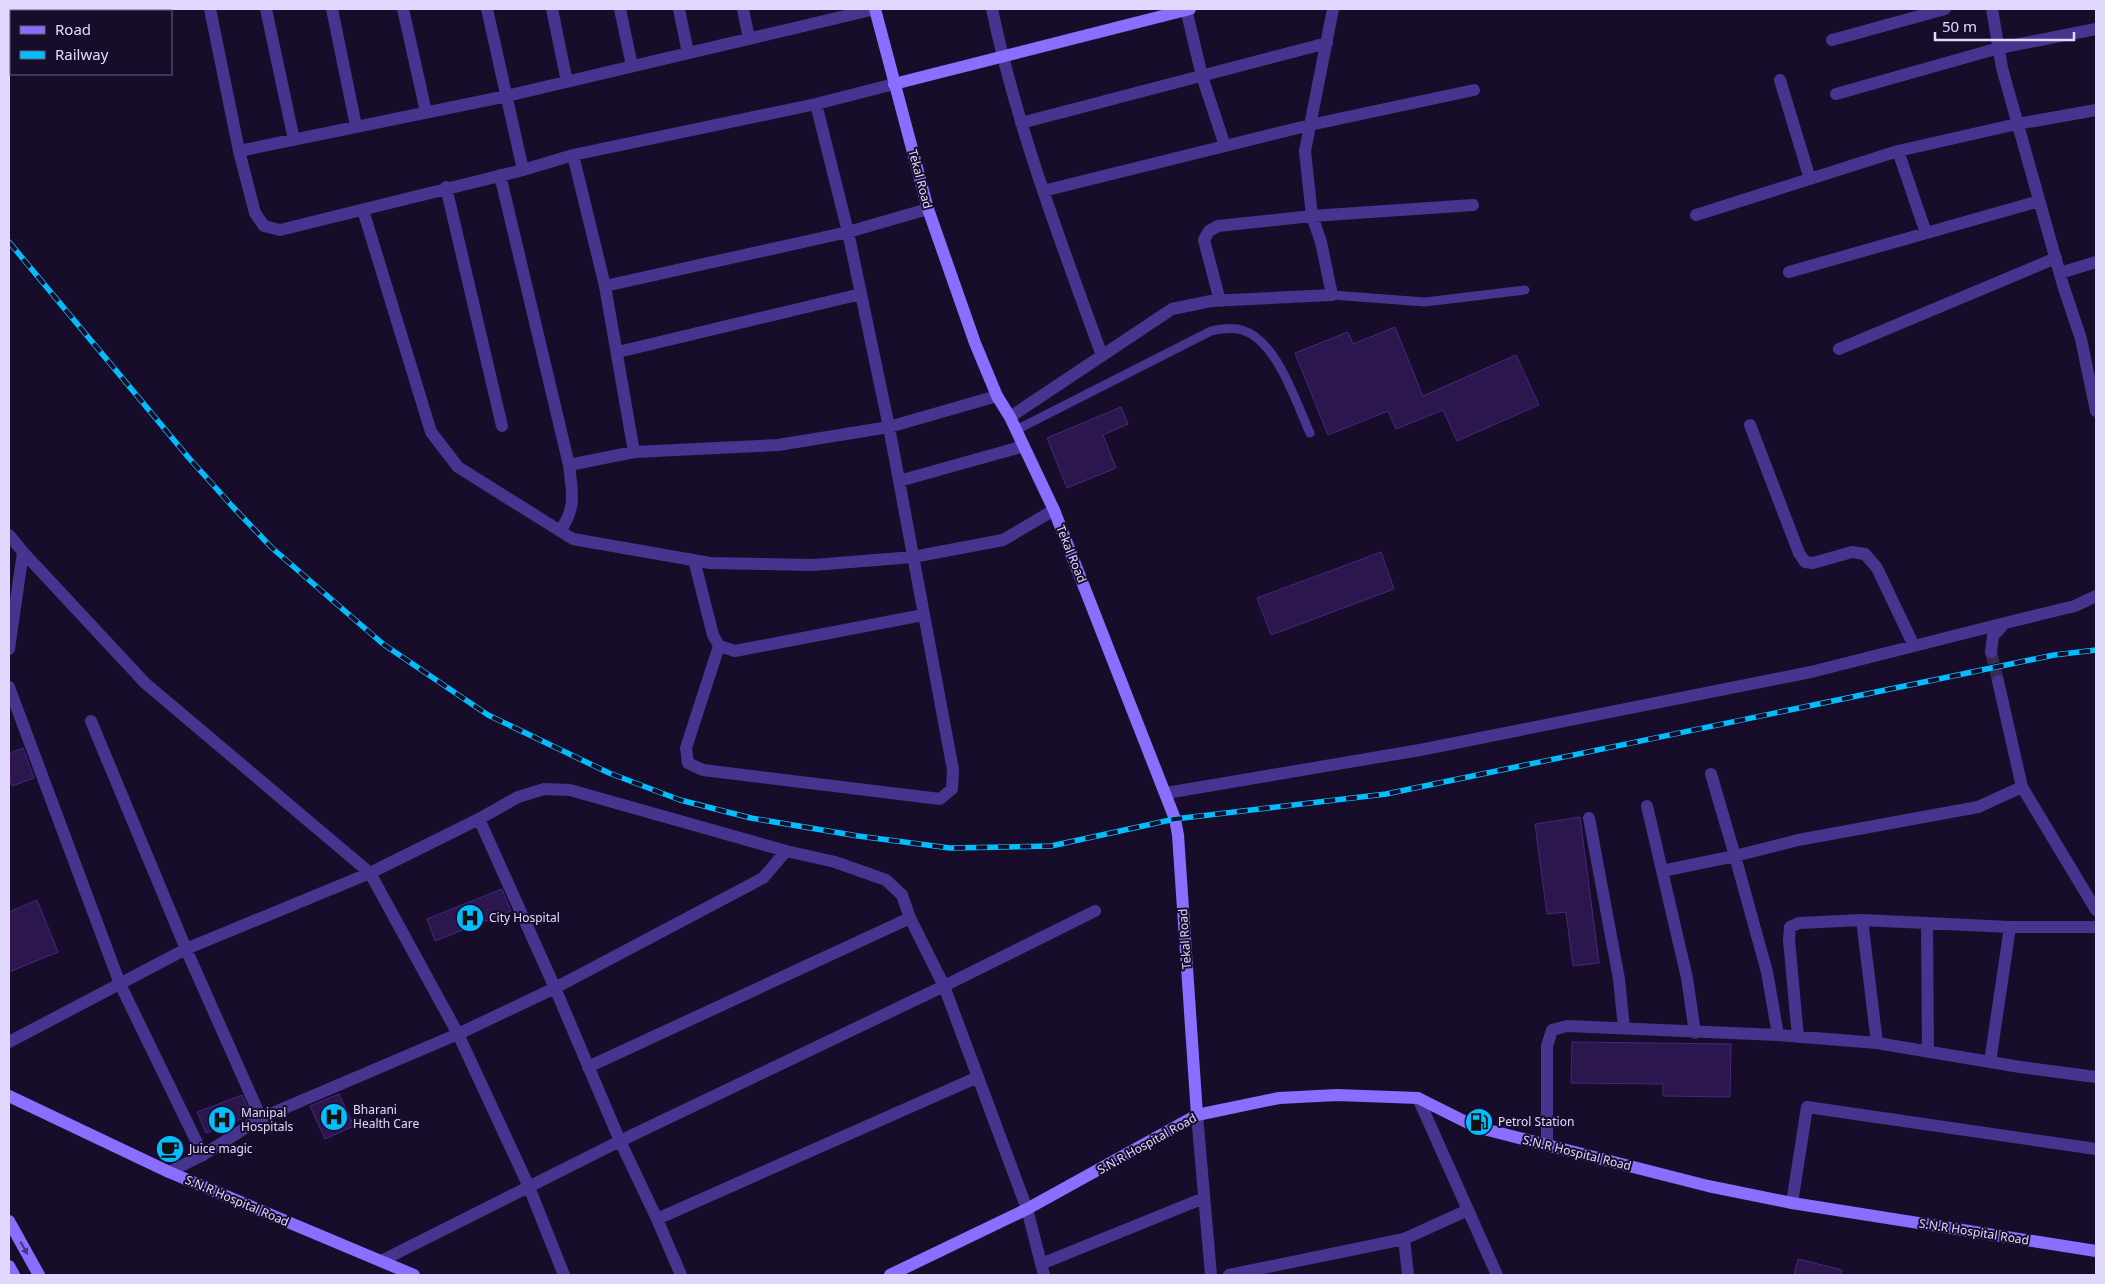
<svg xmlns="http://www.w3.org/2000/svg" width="2105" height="1284" font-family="'Noto Sans',sans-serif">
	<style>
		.building { fill: #2b174d; stroke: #46277c }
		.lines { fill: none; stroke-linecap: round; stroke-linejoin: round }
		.street-tunnel { stroke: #352b4a; stroke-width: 12; stroke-dasharray: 12 6; stroke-linecap: butt }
		.lane { stroke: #46348e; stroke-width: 9 }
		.street { stroke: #46348e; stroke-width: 12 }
		.secondary { stroke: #896eff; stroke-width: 12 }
		.rail-casing { stroke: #03bdff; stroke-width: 5.5 }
		.rail { stroke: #170d2a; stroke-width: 4; stroke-dasharray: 11; stroke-linecap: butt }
		.oneway { fill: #45347f }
		.labels { text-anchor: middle; stroke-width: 4; stroke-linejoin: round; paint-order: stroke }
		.street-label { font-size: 12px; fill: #e2d7ff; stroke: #170d2a }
		.poi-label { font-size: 12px; fill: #e2d7ff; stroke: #170d2a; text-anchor: start }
	</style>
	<rect width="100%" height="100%" fill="#170d2a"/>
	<path class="building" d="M1395 327 1423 396 1516 355 1539 405 1457 441 1443 410 1396 429 1388 411 1328 435 1295 353 1348 332 1353 344Z
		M1121 407 1128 424 1103 435 1116 468 1067 488 1047 438Z
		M1381 552 1394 589 1271 635 1257 598Z
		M23 748 34 778 12 786 9 776V753Z
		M1580 817 1599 963 1573 966 1566 912 1547 914 1535 824Z
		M502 889 511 911 435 941 427 919Z
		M37 900 58 952 9 972V912Z
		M1572 1042 1731 1044 1730 1097 1663 1096V1084L1571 1083Z
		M339 1094 354 1126 325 1139 310 1106Z
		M242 1095 251 1115 206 1133 197 1112Z
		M1798 1259 1842 1270 1841 1275H1794Z"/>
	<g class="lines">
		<path class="street-tunnel" d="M1991 652 1998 681"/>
		<path class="lane" d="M1332 295 1425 302 1525 290
			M1016 430 1211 331C1220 329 1232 327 1242 330 1277 340 1296 403 1310 433"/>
		<path class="street" d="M210 9 239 151
			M266 9 294 140
			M332 9 356 126
			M403 9 426 112
			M487 9 523 170
			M552 9 567 82
			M620 9 632 66
			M679 9 688 53
			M743 9 749 39
			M875 9 507 96 239 151 255 213 264 226 280 230 523 170 573 155 816 104 894 84
			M992 9C1017 128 1061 242 1102 356
			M1186 9 1202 76 1225 146
			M1992 9 2002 68 2063 285 2081 339 2096 411
			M1832 40 1945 9
			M1780 80 1810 179
			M1836 94 1999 48 2096 29
			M1021 123 1327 43
			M1898 151 1926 233
			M573 155 605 286 634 452 778 445 889 427 997 396
			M500 175 569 465C572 492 577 507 560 531
			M446 187 502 426
			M1043 191 1310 125 1474 90
			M363 210 431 432 458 467 573 539 710 563 814 565 913 557 1003 540 1054 510
			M1696 215 1898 151 2017 124 2096 110
			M1789 272 2039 201
			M2060 273 2096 262
			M605 286 848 232 928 209
			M1220 301 1204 240 1209 231 1218 226 1312 216 1473 205
			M1839 349 2056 258
			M618 352 861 294
			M1010 417 1172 309 1211 301 1332 295 1321 242 1312 216 1305 151 1333 9
			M1750 425 1799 553 1805 562 1813 563 1852 552 1865 554 1877 568 1914 646
			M569 465 634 452
			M899 481 1024 446
			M9 535 23 552 9 649
			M23 552 145 683 370 873 458 1034 529 1187 564 1275
			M694 560 713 635 719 646 735 651 923 615
			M719 646 686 748 688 763 703 770 940 799 952 789 953 770 889 427 848 232 816 104
			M1991 652 1993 636 2005 623 2075 606 2096 596
			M1998 681 2022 787 2096 910
			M9 687 120 984 203 1155
			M91 721 186 949 261 1118
			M1166 793 1420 750 1811 672 2005 623
			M1647 806 1687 978 1695 1033
			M1589 818 1619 979 1624 1028
			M1662 871 1735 856 1711 774
			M1862 920 1877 1043
			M1927 923 1928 1052
			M1778 1035 1767 972 1735 856 1798 840 1978 807 2022 787
			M1798 1037 1789 940 1790 927 1799 923 1862 920 2010 927H2096
			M9 1042 186 949 370 873 479 819 518 797 544 789 570 790 786 851 835 862 886 880 902 895 910 918
			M1990 1062 2010 927
			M588 1067 910 918 944 986 1095 911
			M978 1077 657 1219 620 1141 944 986 1027 1209 1044 1275
			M1418 1098 1497 1275
			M1197 1115 1211 1275
			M1547 1145V1046L1552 1030 1567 1026 1778 1035 1877 1043 2020 1067 2096 1077
			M169 1172 203 1155 261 1118 458 1034 555 988 479 819
			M1792 1203 1807 1107 2096 1149
			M657 1219 681 1275
			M1404 1239 1408 1275
			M381 1261 620 1141 555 988 763 878 786 851
			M1041 1264 1204 1198
			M1229 1275 1404 1239 1468 1210"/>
		<path class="secondary" d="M875 9 928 209 975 343 997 396 1010 417 1054 510 1175 819 1178 835 1197 1115
			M894 84 1190 9
			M9 1096 169 1172 414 1275
			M9 1221 39 1275
			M9 1266 14 1275
			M890 1275 1027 1209 1197 1115 1279 1098 1337 1095 1418 1098 1476 1127 1708 1186 1792 1203 2096 1251"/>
		<defs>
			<path id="rail" d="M9 242 188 457 232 506 272 548 383 644 488 715 609 773 680 800 751 818 858 836 950 848 1051 846 1175 819 1386 794 2054 655 2096 650"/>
		</defs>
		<use href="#rail" class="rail-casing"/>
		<use href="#rail" class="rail"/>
	</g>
	<defs><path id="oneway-solid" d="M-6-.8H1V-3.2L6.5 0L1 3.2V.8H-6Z" transform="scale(1.25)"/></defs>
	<use class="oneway" href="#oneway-solid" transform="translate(24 1248) rotate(61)"/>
	<defs>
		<symbol id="hospital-disc" viewBox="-11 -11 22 22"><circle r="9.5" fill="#03bdff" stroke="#170d2a"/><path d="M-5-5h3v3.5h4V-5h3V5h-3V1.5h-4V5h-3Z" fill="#111"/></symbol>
		<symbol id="fuel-disc" viewBox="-11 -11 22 22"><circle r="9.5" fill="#03bdff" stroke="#170d2a"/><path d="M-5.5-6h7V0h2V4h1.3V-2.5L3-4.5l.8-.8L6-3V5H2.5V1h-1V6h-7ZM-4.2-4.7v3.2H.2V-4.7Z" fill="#111"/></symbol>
		<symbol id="cafe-disc" viewBox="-11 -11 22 22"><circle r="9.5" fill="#03bdff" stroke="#170d2a"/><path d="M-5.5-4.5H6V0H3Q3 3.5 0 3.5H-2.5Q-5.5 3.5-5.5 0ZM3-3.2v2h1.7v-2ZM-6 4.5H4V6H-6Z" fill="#111"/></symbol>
	</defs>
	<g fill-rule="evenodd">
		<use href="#hospital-disc" x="454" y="902" width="32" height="32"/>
		<use href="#hospital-disc" x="318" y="1101" width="32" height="32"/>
		<use href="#hospital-disc" x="206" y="1104" width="32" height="32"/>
		<use href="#fuel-disc" x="1463" y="1106" width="32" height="32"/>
		<use href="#cafe-disc" x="154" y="1133" width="32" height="32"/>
	</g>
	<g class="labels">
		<g class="street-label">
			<text transform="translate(920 179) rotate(75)" y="4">Tekal Road</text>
			<text transform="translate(1071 554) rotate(68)" y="4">Tekal Road</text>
			<text transform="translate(1185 939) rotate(-94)" y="4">Tekal Road</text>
			<text transform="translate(1147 1144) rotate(-29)" y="4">S.N.R Hospital Road</text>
			<text transform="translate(1577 1153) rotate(14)" y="4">S.N.R Hospital Road</text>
			<text transform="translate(237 1201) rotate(23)" y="4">S.N.R Hospital Road</text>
			<text transform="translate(1974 1232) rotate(9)" y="4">S.N.R Hospital Road</text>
		</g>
		<g class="poi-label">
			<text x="489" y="922">City Hospital</text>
			<text x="353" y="1114">Bharani<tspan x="353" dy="14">Health Care</tspan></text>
			<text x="241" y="1117">Manipal<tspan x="241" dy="14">Hospitals</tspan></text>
			<text x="1498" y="1126">Petrol Station</text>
			<text x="189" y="1153">Juice magic</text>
		</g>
	</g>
	<rect width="2105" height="1284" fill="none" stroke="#e2d7ff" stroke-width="20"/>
	<rect x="10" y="10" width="162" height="65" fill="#170d2a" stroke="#685e7f"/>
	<rect x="20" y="26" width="25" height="8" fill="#896eff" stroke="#685e7f"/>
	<text x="55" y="35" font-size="15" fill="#e2d7ff">Road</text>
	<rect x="20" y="51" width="25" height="8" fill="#03bdff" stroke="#685e7f"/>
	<text x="55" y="60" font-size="15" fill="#e2d7ff">Railway</text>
	<path d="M1935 32v8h139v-8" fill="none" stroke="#e2d7ff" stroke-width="2.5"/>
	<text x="1942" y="32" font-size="15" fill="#e2d7ff" stroke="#170d2a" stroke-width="4" paint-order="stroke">50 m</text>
</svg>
